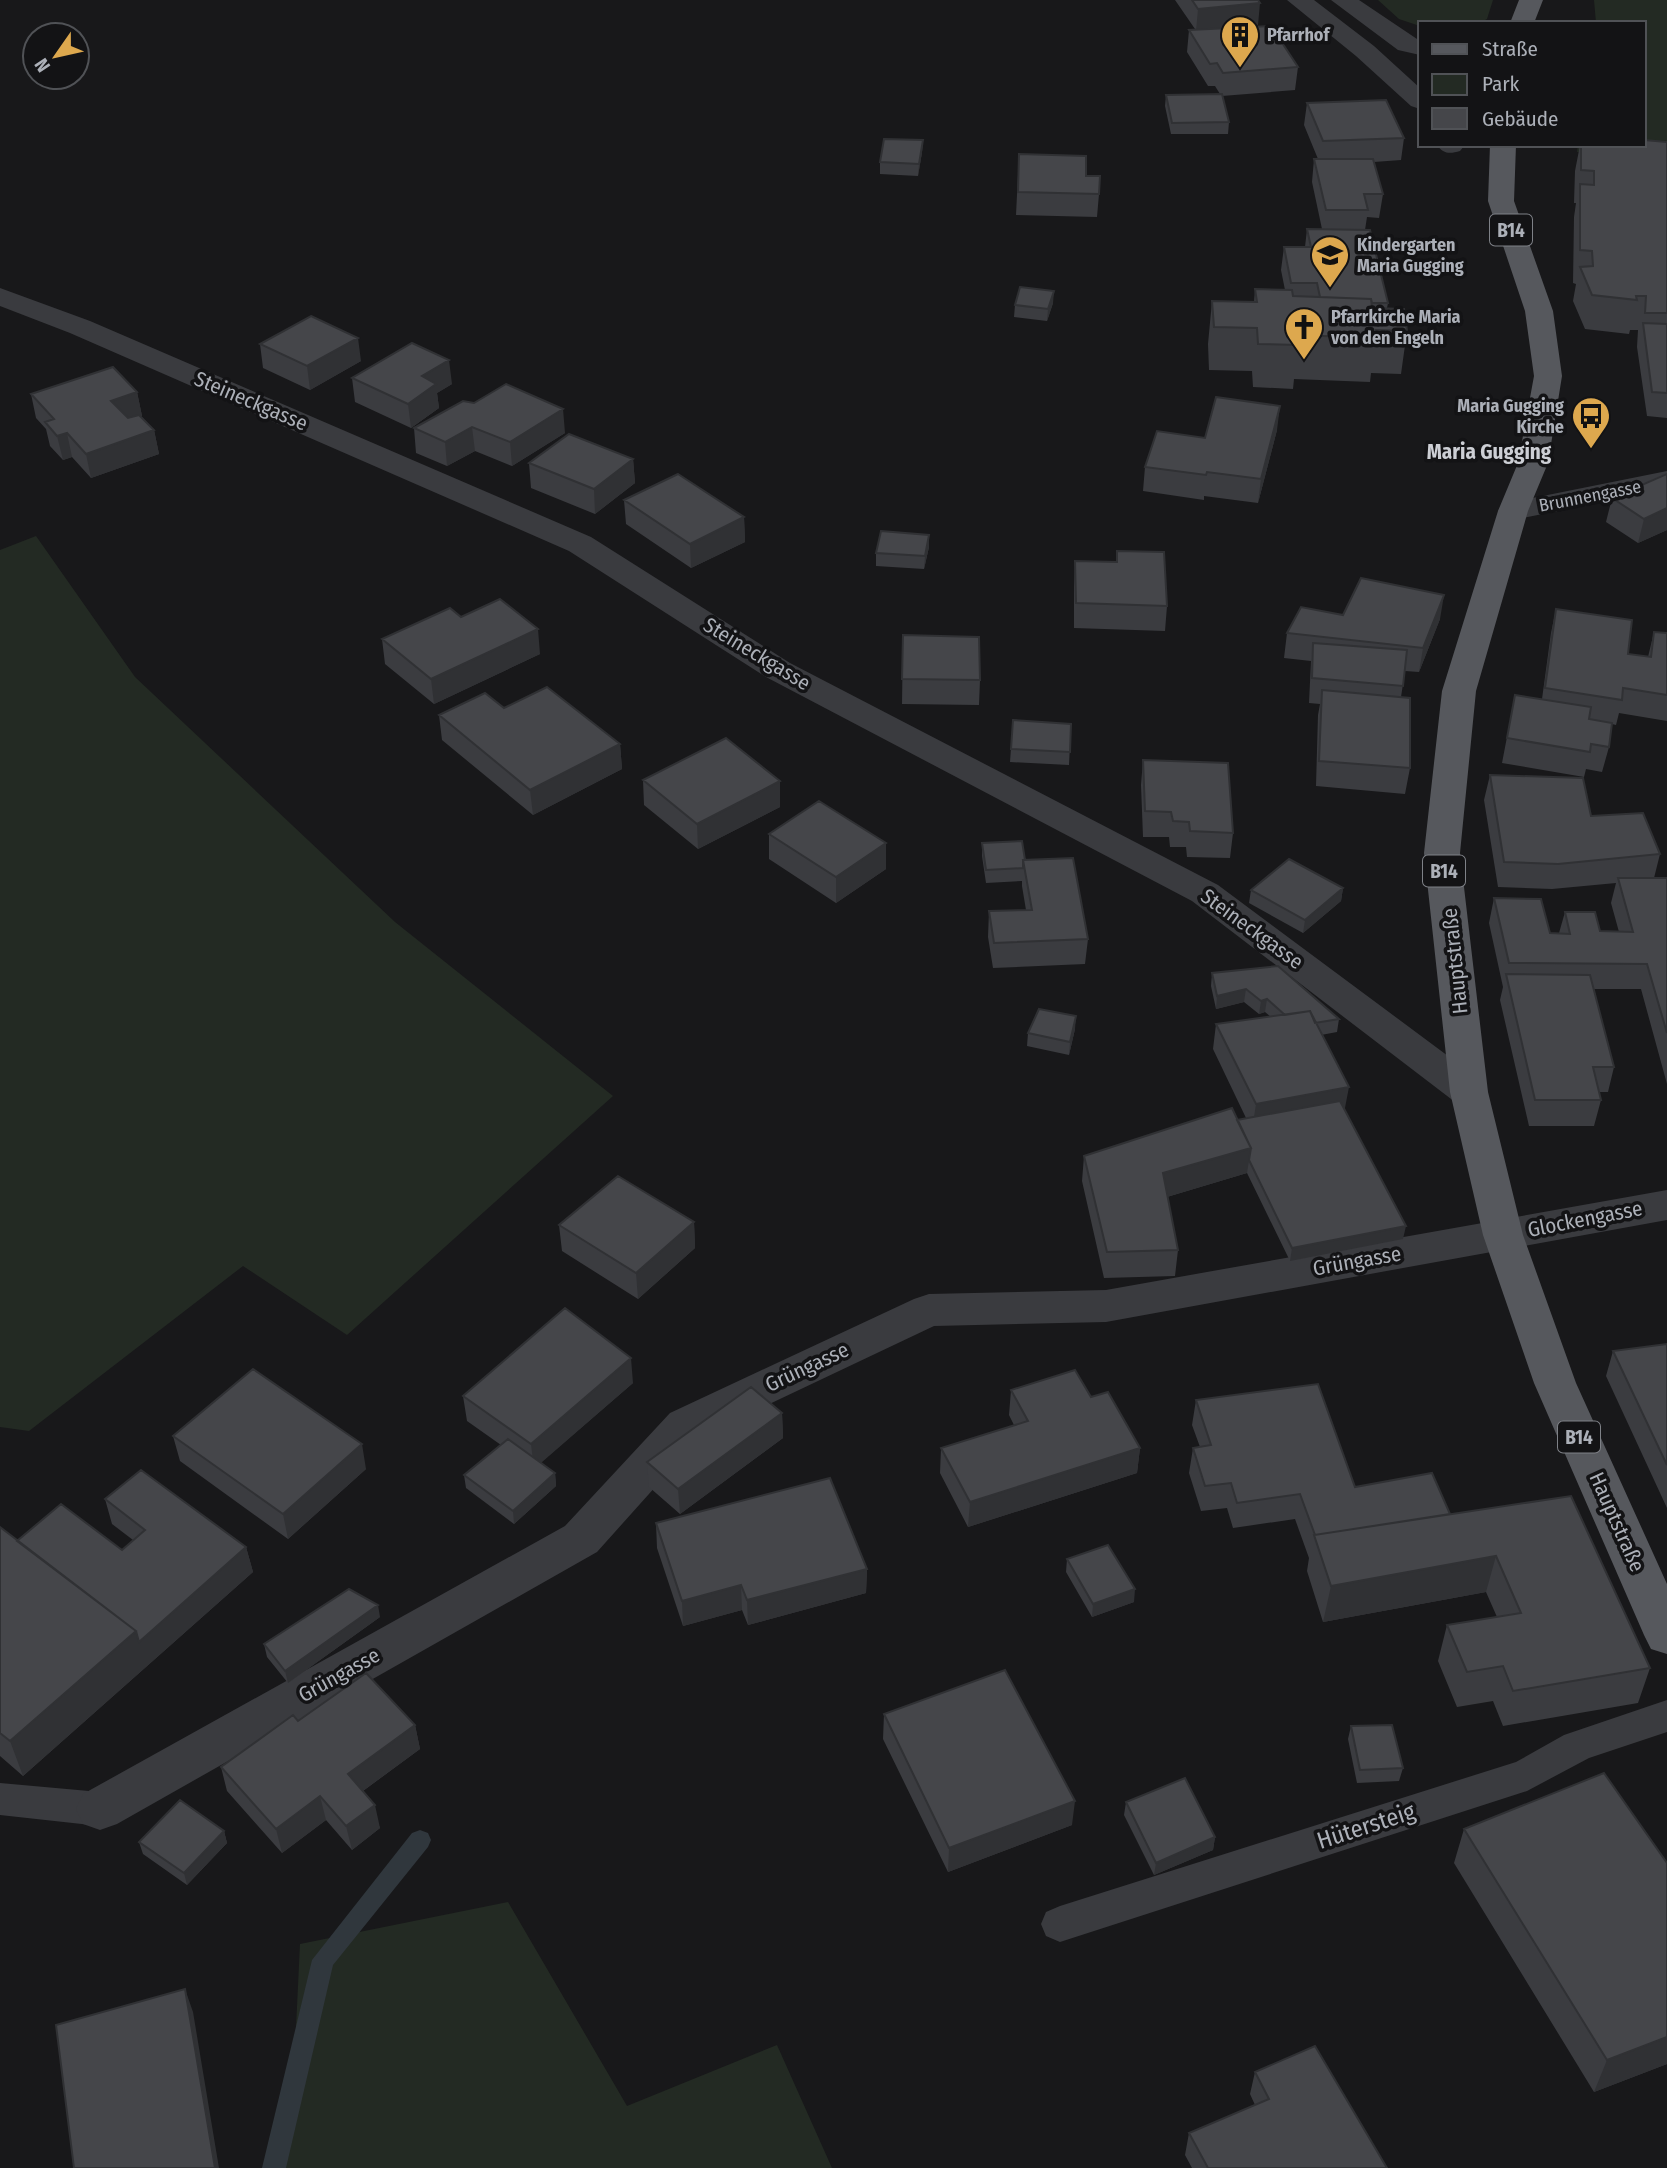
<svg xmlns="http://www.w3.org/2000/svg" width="1667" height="2168" font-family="'Fira Sans Condensed',sans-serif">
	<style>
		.green { fill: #232a23 }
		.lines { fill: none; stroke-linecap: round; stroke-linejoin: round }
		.stream { fill: #30373d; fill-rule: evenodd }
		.service { fill: #3a3b3f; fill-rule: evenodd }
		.minor { fill: #3a3b3f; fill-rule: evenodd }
		.primary { fill: #56585d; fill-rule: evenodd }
		.wall { fill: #3b3c40 }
		.shaded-wall { fill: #303134 }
		.building { fill: #45464a; stroke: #303134; stroke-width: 2 }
		.labels { text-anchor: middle; stroke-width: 7; stroke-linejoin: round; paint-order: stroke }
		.far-poi-label { font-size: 18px; font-weight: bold; fill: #acb0b8; stroke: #131315; text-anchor: start }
		.far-street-label { font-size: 18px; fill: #acb0b8; stroke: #131315 }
		.shield { fill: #131315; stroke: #7e8187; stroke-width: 2 }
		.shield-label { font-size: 19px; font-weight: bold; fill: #acb0b8 }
		.street-label { font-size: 21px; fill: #acb0b8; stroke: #131315 }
		.far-quarter-label { font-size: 21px; font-weight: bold; fill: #cdcfd5; stroke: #131315 }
		.near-street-label { font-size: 24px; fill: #acb0b8; stroke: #131315 }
	</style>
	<rect width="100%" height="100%" fill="#18181a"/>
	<path class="green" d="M1378 0H1493L1487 19 1479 23H1420V26L1399 19Z
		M1594 0H1667V145L1577 152 1578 145H1644V23H1596Z
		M36 536 135 677 395 922 613 1096 347 1335 243 1266 29 1431 0 1427V550Z
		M508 1902 627 2106 777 2045 832 2168H273L291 2132 300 1944Z"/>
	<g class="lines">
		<path class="stream" d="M420 1830 428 1833 431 1840 428 1847 333 1965 286 2168H262L312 1960 412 1833Z"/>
		<path class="service" d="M1667 1700V1732L1589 1758 1527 1791 1060 1942 1046 1936 1041 1924 1046 1912 1060 1906 1516 1762 1564 1735Z
			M0 1783 100 1792 113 1797 119 1809 113 1821 100 1826 0 1815Z"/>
		<path class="minor" d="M1287 0H1314L1374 46 1420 88V109L1411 106 1356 56Z
			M1331 0H1359L1420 41V55L1398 50Z
			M1437 145H1463L1464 146 1460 151C1450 154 1443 154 1437 145Z
			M0 288 90 321 591 537 790 663 1218 885 1483 1082 1488 1092 1483 1102 1469 1106 1455 1102 1192 901 766 677 569 551 70 333 0 306Z
			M1667 471V489L1513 520 1502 518 1498 511 1502 504 1513 502Z
			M1667 1190V1220L1106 1322 934 1326 700 1437 597 1552 117 1824 100 1830 83 1824 76 1809 83 1794 565 1526 670 1413 914 1299 929 1294 1106 1290Z"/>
		<path class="primary" d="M1519 0H1543L1534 23H1510Z
			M1490 145H1516L1514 201 1553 311 1562 376 1548 463 1528 511 1476 691 1460 853 1488 1092 1523 1235 1576 1383 1667 1584V1654L1651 1649 1644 1635 1534 1383 1483 1235 1450 1092 1424 853 1442 691 1498 511 1518 463 1534 376 1525 311 1488 201Z"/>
	</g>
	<path class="wall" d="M1175 0H1258V25L1223 28 1298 67 1295 90 1222 96 1229 122 1228 134H1171L1165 106 1166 95 1220 94 1215 86H1208L1187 52 1189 30 1195 29Z
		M1307 103 1404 138 1401 160 1374 162 1383 194 1379 218 1367 217 1365 230 1388 303 1387 308 1407 331 1401 374 1371 373 1370 382 1294 379 1293 389 1253 387 1252 371 1209 370 1208 344 1212 301 1254 302 1255 289 1285 290 1281 270 1284 247H1305L1307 229H1322L1312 182 1314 159H1318L1304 125Z
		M923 140 922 152 918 176 880 174V162Z
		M1667 142V418L1647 416 1637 347 1638 330H1630L1629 334 1585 329 1573 301 1576 284 1573 283 1574 217 1576 203H1574L1575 171 1580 145H1644Z
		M1019 154 1086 176 1099 194 1097 217 1016 215Z
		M1053 303 1047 321 1014 317 1015 305Z
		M260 344 361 361 310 390 263 368Z
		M352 378 452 384 437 393 439 408 411 428 355 402Z
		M137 392 142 416H141L154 430 159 454 91 478 72 457 63 460 50 446 46 429 36 418 31 394Z
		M474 403 565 433 512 466 475 451 447 466 416 453 414 428Z
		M1277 430 1258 503 1204 496V500L1143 491 1145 467 1205 438Z
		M633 459 635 483 595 514 531 488 529 463Z
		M1667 474V530L1638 543 1606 522 1612 498Z
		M624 500 744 517 745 542 691 568 626 524Z
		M929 547 924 569 876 566V553Z
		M1117 551 1167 606 1165 631 1074 628V586L1075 561 1116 562Z
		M1556 609 1628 654 1648 657 1654 632 1667 633V721L1619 713 1616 725 1612 724 1609 747 1602 772 1586 769 1584 777 1502 763 1515 695 1542 699 1551 633Z
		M1343 615 1440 619 1419 672 1405 671 1401 697 1410 768 1405 794 1316 786 1318 715 1320 704 1309 703 1311 661 1284 658 1287 633Z
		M461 617 540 654 434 704 385 664 382 639Z
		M903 635 980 680 979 705 902 704Z
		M504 708 620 744 622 769 533 815 442 740 439 715Z
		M1013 720 1071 724 1069 765 1010 762Z
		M1143 760 1233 833 1230 858 1187 857 1186 847H1170L1169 837H1143L1141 785Z
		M1490 775 1591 816 1660 854 1654 878H1667V1084L1641 989H1594L1614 1067 1608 1092H1599L1601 1100 1594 1126H1529L1500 1000 1503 987 1489 923 1494 898 1550 933H1559L1565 912 1600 931 1619 932 1611 903 1616 883 1552 889 1498 887 1484 800Z
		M643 780 780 807 698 849 644 805Z
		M769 834 886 843V869L836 903 769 859Z
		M982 843 1025 860 1088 939 1085 964 993 968 988 937 989 911 1026 910 1022 886V881L986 883 982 856Z
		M1343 888 1341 901 1303 933 1249 903 1251 890Z
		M1212 973 1339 1019 1337 1032 1321 1035 1345 1110 1403 1239 1290 1261 1247 1173 1167 1197 1178 1250 1175 1276 1104 1278 1082 1181 1084 1156 1246 1118 1213 1049 1216 1024 1271 1017 1265 1012 1259 1014 1244 1002 1216 1009 1211 986Z
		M1075 1029 1069 1055 1027 1046 1028 1033Z
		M694 1222 695 1248 638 1299 562 1251 559 1225Z
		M1667 1344V1508L1606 1376 1613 1351Z
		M633 1383 540 1463 555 1473 556 1486 514 1524 466 1488 464 1475 501 1445 467 1421 463 1396Z
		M1011 1390 1091 1397 1140 1448 1137 1473 968 1527 940 1473 941 1448 1014 1425 1009 1415Z
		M1196 1400 1355 1487 1450 1514 1650 1668 1638 1703 1503 1726 1493 1701 1457 1707 1438 1661 1447 1625 1497 1617 1486 1592 1323 1622 1307 1571 1309 1558 1295 1519 1233 1528 1227 1508 1201 1511 1189 1473 1193 1448 1200 1447 1192 1425Z
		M782 1413 783 1438 680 1514 649 1487 647 1462Z
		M173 1436 366 1469 288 1539 180 1461Z
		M105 1499 246 1547 253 1572 23 1776 0 1756V1527L17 1541 122 1550 133 1540 112 1524Z
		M656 1523 867 1569 866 1593 748 1625 742 1610 683 1626 657 1548Z
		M1067 1559 1134 1602 1092 1617 1066 1572Z
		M380 1617 288 1683 267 1657 264 1644Z
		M884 1714 1072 1825 948 1872 883 1739Z
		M298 1721 415 1725 420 1749 363 1791 380 1828 352 1850 326 1820 282 1853 227 1791 221 1767Z
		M1351 1726 1403 1768 1399 1781 1357 1783 1348 1739Z
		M1126 1802 1215 1837 1213 1850 1154 1875 1124 1815Z
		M1464 1829 1667 2064 1594 2092 1454 1863Z
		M224 1831 227 1843 187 1885 143 1854 139 1842Z
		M1255 2072 1387 2168H1192L1185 2155 1189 2133 1255 2105 1250 2094Z"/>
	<path class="shaded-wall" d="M1260 3 1258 25 1196 31 1198 9Z
		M923 140 922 152 918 176 919 164Z
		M1054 291 1053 303 1047 321 1048 309Z
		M358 338 361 361 310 390 307 366Z
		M449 360 452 384 437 393 439 408 411 428 408 404 422 376Z
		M137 392 142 416 116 425 111 401Z
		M1280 406 1277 430 1258 503 1261 479Z
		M563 409 565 433 512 466 510 442Z
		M472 427 475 451 447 466 445 442Z
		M154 430 159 454 91 478 86 454Z
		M67 433 72 457 63 460 57 436Z
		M633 459 635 483 595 514 594 489Z
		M1667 508V530L1638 543 1644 519Z
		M744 517 745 542 691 568 690 544Z
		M929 535V547L924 569 925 556Z
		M1444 595 1440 619 1419 672 1423 648Z
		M538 629 540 654 434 704 431 679Z
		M620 744 622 769 533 815 530 790Z
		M780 781V807L698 849 697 824Z
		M886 843V869L836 903V877Z
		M1343 888 1341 901 1303 933 1305 920Z
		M1246 989 1244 1002 1216 1009 1217 996Z
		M1267 999 1265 1012 1259 1014 1261 1001Z
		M1076 1016 1075 1029 1069 1055 1070 1042Z
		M1349 1087 1344 1113 1252 1130 1256 1104Z
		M1251 1148 1247 1173 1160 1199 1163 1173Z
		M694 1222 695 1248 638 1299 636 1273Z
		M1406 1226 1403 1239 1290 1261 1292 1248Z
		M631 1358 633 1383 534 1469 531 1444Z
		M782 1413 783 1438 680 1514 678 1489Z
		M362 1444 366 1469 288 1539 283 1514Z
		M1140 1448 1137 1473 968 1527 970 1502Z
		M555 1473 556 1486 514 1524 513 1511Z
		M246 1547 253 1572 146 1667 139 1642Z
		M1496 1556 1486 1592 1323 1622 1331 1586Z
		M867 1569 866 1593 748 1625 747 1600Z
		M741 1585 742 1610 683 1626 682 1601Z
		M1135 1589 1134 1602 1092 1617 1093 1604Z
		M378 1605 380 1617 288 1683 285 1671Z
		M136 1631 146 1667 23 1776 10 1741Z
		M415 1725 420 1749 353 1798 348 1774Z
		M320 1796 326 1820 282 1853 276 1829Z
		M1075 1801 1072 1825 948 1872 949 1848Z
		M375 1805 380 1828 352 1850 346 1826Z
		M224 1831 227 1843 187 1885 184 1873Z
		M1215 1837 1213 1850 1154 1875 1156 1863Z
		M185 1989 193 2012 219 2168H215Z
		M1667 2037V2064L1594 2092 1607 2060Z"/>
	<path class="building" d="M1192 0H1258L1260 3 1198 9Z
		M1271 26 1298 67 1223 73 1217 63 1210 64 1189 30Z
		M1222 94 1229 122 1172 123 1166 95Z
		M1386 100 1404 138 1323 141 1307 103Z
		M884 139 923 140 919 164 880 162Z
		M1644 140 1667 142V313H1645L1646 296H1636L1637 300 1592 295 1580 267 1593 266 1592 251 1580 250V184L1594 185V171L1581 170V145H1644Z
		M1019 154 1086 156V176H1100L1099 194 1018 192Z
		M1314 159H1373L1383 194H1364L1368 210H1326Z
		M1307 229 1370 230 1388 303H1372L1371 299 1320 297 1317 283H1291L1284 247H1311Z
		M1020 287 1054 291 1048 309 1015 305Z
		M1255 289 1292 290 1293 296 1371 299 1372 308 1404 309 1407 331 1376 330 1377 338 1297 335 1298 345 1258 344 1257 328 1214 327 1212 301 1257 302Z
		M311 316 358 338 307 366 260 344Z
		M1643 323 1667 324V393L1652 392Z
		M412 343 449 360 422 376 436 384 408 404 352 378Z
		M113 367 137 392 111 401 128 418 139 415 154 430 86 454 67 433 57 436 45 422 54 419 31 394Z
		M506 384 563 409 510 442 472 427 445 442 414 428 463 401 474 403Z
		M1216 397 1280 406 1261 479 1207 472 1206 475 1145 467 1157 431 1205 438Z
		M569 434 633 459 594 489 529 463Z
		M678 474 744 517 690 544 624 500Z
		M1667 474V508L1644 519 1612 498Z
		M881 531 929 535 925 556 876 553Z
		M1117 551 1164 552 1167 606 1076 603 1075 561 1117 562Z
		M1361 578 1444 595 1423 648 1287 633 1301 607 1343 615Z
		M500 599 538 629 431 679 382 639 450 608 461 617Z
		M1556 609 1632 620 1628 654 1651 657 1654 632 1667 633V695L1623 688 1622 700 1545 688Z
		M903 635 979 637 980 680 902 679Z
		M1313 643 1407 650 1403 686 1312 678Z
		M547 687 620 744 530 790 439 715 485 693 504 708Z
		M1322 690 1410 698V768L1319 761Z
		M1515 695 1591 707 1589 719 1612 723 1609 747 1591 744 1590 752 1507 738Z
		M1013 720 1071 724 1070 752 1011 749Z
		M726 738 780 781 697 824 643 780Z
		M1143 760 1228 763 1233 833 1190 831 1189 822 1173 821 1171 812 1145 811Z
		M1490 775 1583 778 1591 816 1643 813 1660 854 1558 864 1504 862Z
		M819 801 886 843 836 877 769 834Z
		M1022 841 1025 860H1023V868L986 870 982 843Z
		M1073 858 1088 939 994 943 989 911 1032 910 1023 860Z
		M1289 859 1343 888 1305 920 1251 890Z
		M1618 878H1667V1033L1647 964 1509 963 1494 898 1541 899 1550 933 1570 934 1565 912H1595L1600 931 1633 932Z
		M1278 966 1339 1019 1315 1023 1310 1011 1285 1015 1267 999 1261 1001 1246 989 1217 996 1212 973Z
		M1506 974 1590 975 1614 1067H1593L1601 1100H1535Z
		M1039 1009 1076 1016 1070 1042 1028 1033Z
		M1310 1011 1349 1087 1256 1104 1216 1024Z
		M1340 1101 1406 1226 1292 1248 1249 1160 1251 1148 1237 1120Z
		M1232 1108 1251 1148 1163 1173 1178 1250 1107 1252 1084 1156Z
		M618 1176 694 1222 636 1273 559 1225Z
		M565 1308 631 1358 531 1444 463 1396Z
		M1667 1344V1465L1613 1351Z
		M253 1369 362 1444 283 1514 173 1436Z
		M1075 1370 1091 1397 1108 1392 1140 1448 970 1502 941 1448 1028 1421 1011 1390Z
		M1318 1384 1355 1487 1432 1473 1450 1514 1315 1535 1300 1494 1237 1503 1231 1483 1205 1486 1193 1448 1211 1445 1196 1400Z
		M751 1387 782 1413 678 1489 647 1462Z
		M508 1439 555 1473 513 1511 464 1475Z
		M141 1470 246 1547 139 1642 136 1631 17 1541 61 1504 122 1550 145 1530 105 1499Z
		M830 1478 867 1569 747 1600 741 1585 682 1601 656 1523Z
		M1571 1496 1650 1668 1513 1691 1503 1666 1467 1672 1447 1625 1521 1613 1496 1556 1331 1586 1314 1535Z
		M0 1527 136 1631 10 1741 0 1733Z
		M1108 1545 1135 1589 1093 1604 1067 1559Z
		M349 1589 378 1605 285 1671 264 1644Z
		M1005 1670 1075 1801 949 1848 884 1714Z
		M366 1673 415 1725 348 1774 375 1805 346 1826 320 1796 276 1829 221 1767 293 1715 298 1721Z
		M1392 1725 1403 1768 1360 1770 1351 1726Z
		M1604 1773 1667 1863V2037L1607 2060 1464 1829Z
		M1185 1778 1215 1837 1156 1863 1126 1802Z
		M180 1800 224 1831 184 1873 139 1842Z
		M185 1989 215 2168H74L56 2025Z
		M1315 2046 1387 2168H1208L1189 2133 1269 2099 1255 2072Z"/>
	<defs>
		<symbol id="building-pin" viewBox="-11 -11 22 30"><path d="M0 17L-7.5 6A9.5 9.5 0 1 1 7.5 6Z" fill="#dda84e" stroke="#131315"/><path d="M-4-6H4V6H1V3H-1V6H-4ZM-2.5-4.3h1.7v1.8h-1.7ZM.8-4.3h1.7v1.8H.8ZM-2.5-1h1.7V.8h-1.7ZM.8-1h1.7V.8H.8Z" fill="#111"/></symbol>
		<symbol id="school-pin" viewBox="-11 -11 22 30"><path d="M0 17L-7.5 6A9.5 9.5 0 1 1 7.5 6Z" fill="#dda84e" stroke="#131315"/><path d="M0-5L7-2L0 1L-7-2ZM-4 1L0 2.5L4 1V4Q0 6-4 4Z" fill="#111"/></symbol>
		<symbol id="church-pin" viewBox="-11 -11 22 30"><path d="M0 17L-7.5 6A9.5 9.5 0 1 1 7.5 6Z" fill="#dda84e" stroke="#131315"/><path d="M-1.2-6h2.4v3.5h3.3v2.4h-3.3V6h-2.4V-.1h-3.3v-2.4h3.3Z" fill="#111"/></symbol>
		<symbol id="bus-pin" viewBox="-11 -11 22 30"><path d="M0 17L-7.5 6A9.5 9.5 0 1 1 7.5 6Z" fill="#dda84e" stroke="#131315"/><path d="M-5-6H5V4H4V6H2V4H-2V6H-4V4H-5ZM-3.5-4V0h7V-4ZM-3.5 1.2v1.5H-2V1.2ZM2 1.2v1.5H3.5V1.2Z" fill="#111"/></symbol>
	</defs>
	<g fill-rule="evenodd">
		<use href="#building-pin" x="1218" y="13" width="44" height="60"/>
		<use href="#school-pin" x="1308" y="233" width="44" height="60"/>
		<use href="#church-pin" x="1282" y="305" width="44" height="60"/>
		<use href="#bus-pin" x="1569" y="394" width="44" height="60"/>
	</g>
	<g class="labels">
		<g class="far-poi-label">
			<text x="1267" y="41">Pfarrhof</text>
			<text x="1357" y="251">Kindergarten<tspan x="1357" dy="21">Maria Gugging</tspan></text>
			<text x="1331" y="323">Pfarrkirche Maria<tspan x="1331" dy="21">von den Engeln</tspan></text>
			<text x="1564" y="412" text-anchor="end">Maria Gugging<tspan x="1564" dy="21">Kirche</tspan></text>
		</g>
		<g class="far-street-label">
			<text transform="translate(1590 496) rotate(-11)" y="6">Brunnengasse</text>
		</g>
		<g class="shield">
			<rect x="1490" y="214.5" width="42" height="31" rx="5"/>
			<rect x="1423" y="855.5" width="42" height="31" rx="5"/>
			<rect x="1558" y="1421.5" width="42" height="31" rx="5"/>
		</g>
		<g class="shield-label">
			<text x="1511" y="237">B14</text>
			<text x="1444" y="878">B14</text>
			<text x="1579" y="1444">B14</text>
		</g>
		<g class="street-label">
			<text transform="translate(251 401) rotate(23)" y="7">Steineckgasse</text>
			<text transform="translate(757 654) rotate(31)" y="7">Steineckgasse</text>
			<text transform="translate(1252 929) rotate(36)" y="7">Steineckgasse</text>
			<text transform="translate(1455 961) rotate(-96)" y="7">Hauptstraße</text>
			<text transform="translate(1585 1219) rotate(-11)" y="7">Glockengasse</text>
			<text transform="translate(1357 1261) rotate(-10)" y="7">Grüngasse</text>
			<text transform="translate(807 1367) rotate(-25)" y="7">Grüngasse</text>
			<text transform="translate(1617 1522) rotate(66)" y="7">Hauptstraße</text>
			<text transform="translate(339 1675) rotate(-29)" y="7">Grüngasse</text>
		</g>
		<g class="far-quarter-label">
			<text x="1489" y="459">Maria Gugging</text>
		</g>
		<g class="near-street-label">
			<text transform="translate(1366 1826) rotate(-18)" y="8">Hütersteig</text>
		</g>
	</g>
	<rect x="1418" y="21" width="228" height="126" fill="#131315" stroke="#505256" stroke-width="2"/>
	<rect x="1432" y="44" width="35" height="10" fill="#56585d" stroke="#505256" stroke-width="2"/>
	<text x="1482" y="56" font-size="21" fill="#acb0b8">Straße</text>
	<rect x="1432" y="74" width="35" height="21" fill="#232a23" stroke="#505256" stroke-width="2"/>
	<text x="1482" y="91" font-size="21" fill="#acb0b8">Park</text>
	<rect x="1432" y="108" width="35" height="21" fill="#45464a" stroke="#505256" stroke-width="2"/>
	<text x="1482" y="126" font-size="21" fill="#acb0b8">Gebäude</text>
	<g transform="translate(56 56) rotate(236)"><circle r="33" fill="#131315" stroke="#505256" stroke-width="2"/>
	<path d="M0-5L12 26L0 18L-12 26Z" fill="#dda84e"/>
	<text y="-10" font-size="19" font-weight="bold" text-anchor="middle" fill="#acb0b8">N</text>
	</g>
</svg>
